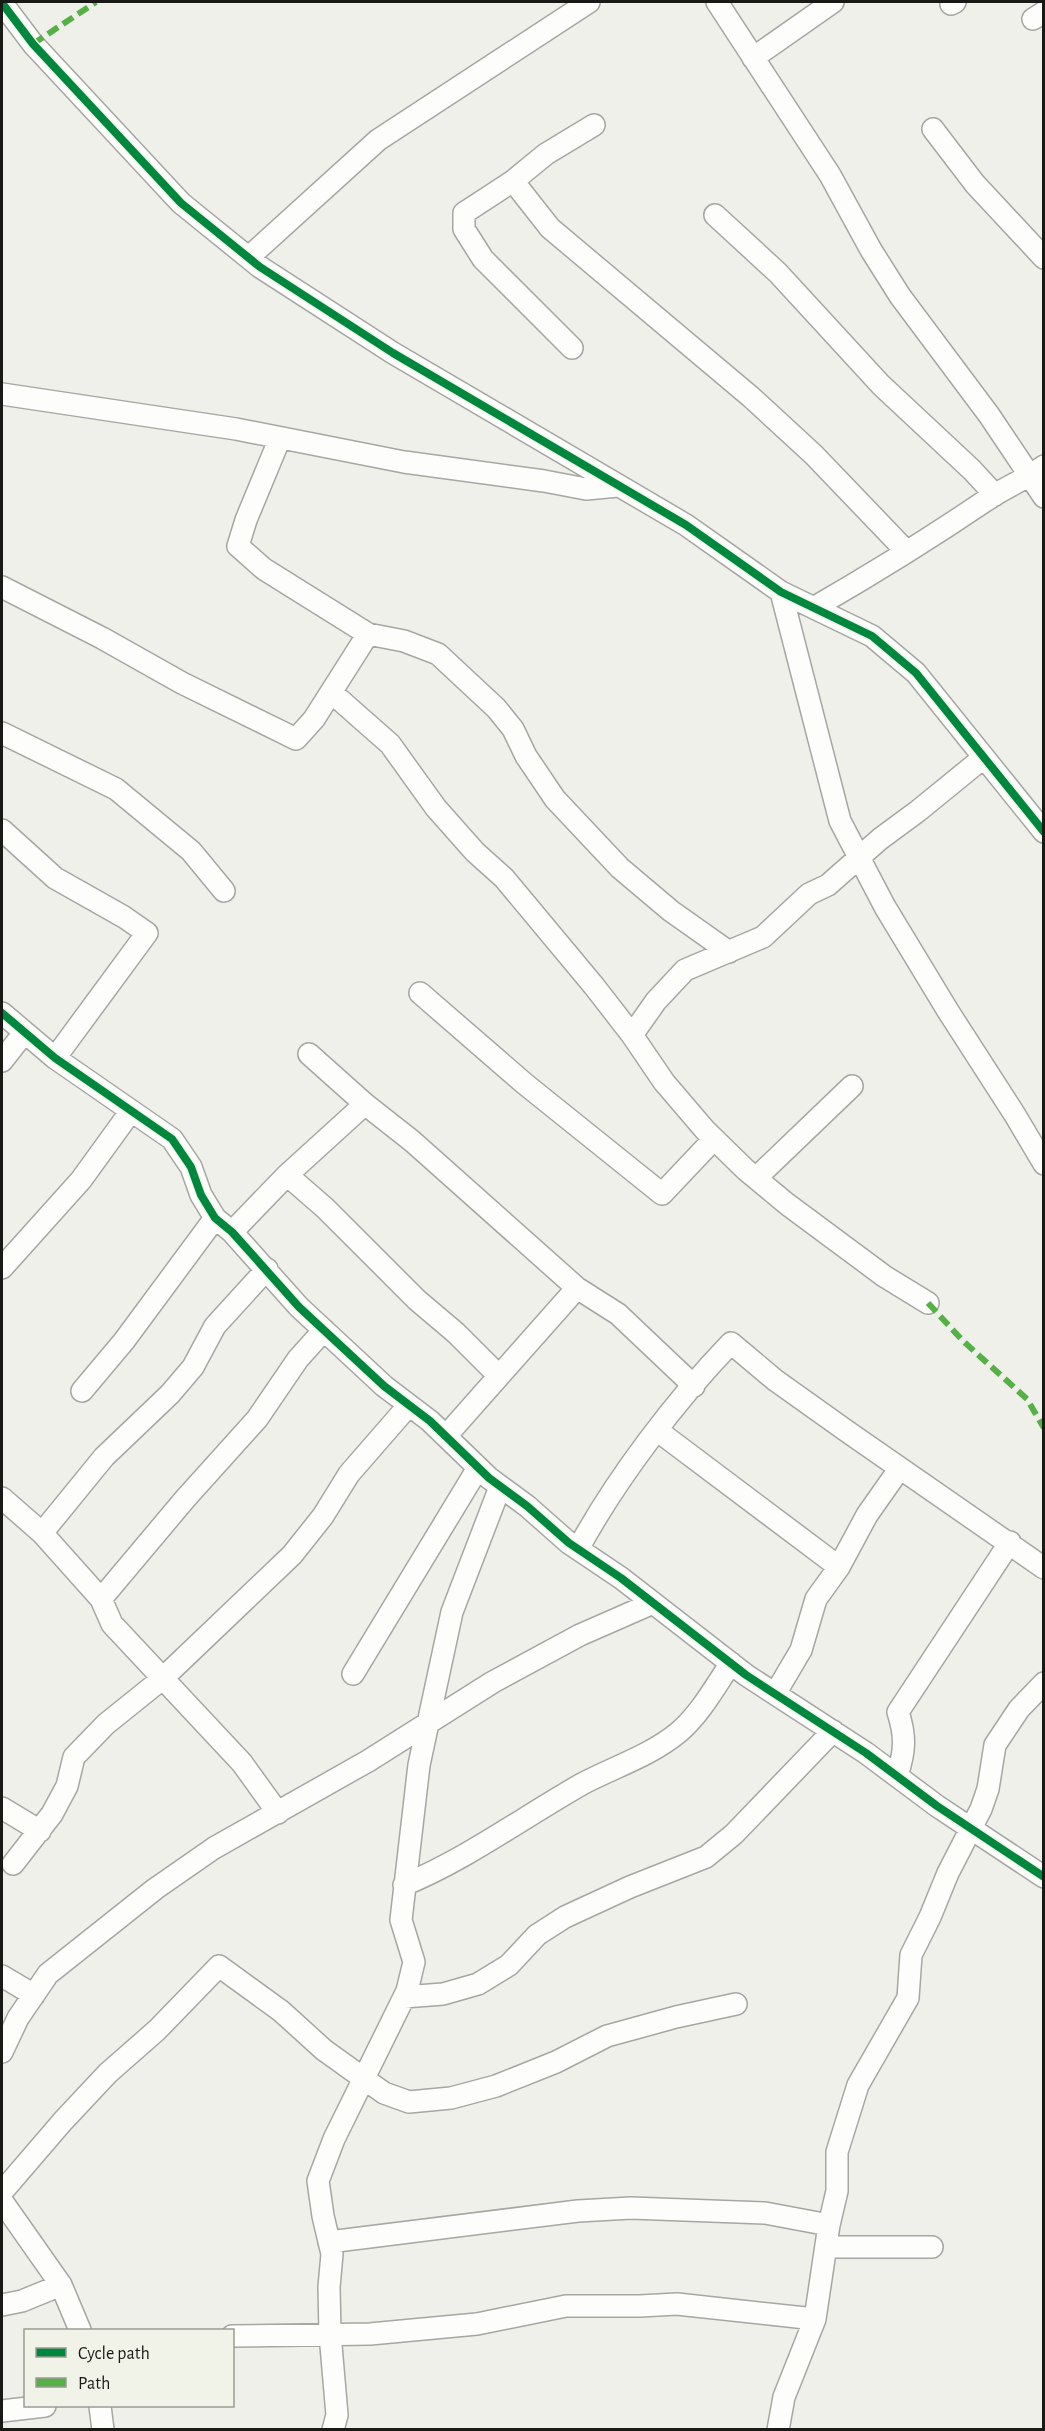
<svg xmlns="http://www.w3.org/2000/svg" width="1045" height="2431" font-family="'Alegreya Sans',sans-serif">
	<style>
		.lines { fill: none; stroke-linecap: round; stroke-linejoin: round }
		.minor-casing { stroke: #a6a6a2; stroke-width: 24 }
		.minor { stroke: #fdfdfc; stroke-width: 21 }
		.quiet { stroke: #55b145; stroke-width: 6; stroke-dasharray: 12 6; stroke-linecap: butt }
		.cycleway-casing { stroke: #f1f2e8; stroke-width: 11 }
		.cycleway { stroke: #00873e; stroke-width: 8 }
	</style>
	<rect width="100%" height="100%" fill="#eff0ea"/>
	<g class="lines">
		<defs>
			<path id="minor" d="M717 2 830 175 871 250 900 296 989 415 1044 497
				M2 3 33 44 181 203 260 267 393 353 686 525 781 592 872 636 916 673 1044 832
				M951 4 955 2
				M1033 19 1044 12
				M753 58 833 2
				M933 129 975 184 1044 258
				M513 181 550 228 751 397 814 455 906 551
				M715 215 778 273 881 385 972 470 995 495
				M249 257 378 140 589 2
				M572 348 483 259 464 229V213L513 181 546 154 594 125
				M2 394 236 429 404 462 544 481 586 489 618 486
				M280 438 246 520 238 546 264 569 368 634 404 641 438 654 496 708 513 729 526 756 555 799 620 868 671 911 729 952
				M2 587 102 638 182 683 296 739 314 719 368 634
				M781 592 840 821 885 907 948 1011 1015 1115 1044 1164
				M815 607C874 573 932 537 988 499 1006 487 1026 479 1044 466
				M331 692 390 744 436 808 475 852 504 878 594 986 632 1035 664 1082 705 1130 746 1170 787 1204 884 1276 928 1303
				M2 733 116 789 191 851 224 891
				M2 830 55 878 124 917 147 933 55 1058
				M420 993 525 1084 662 1194 714 1139
				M2 1013 55 1058 172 1139 191 1167 201 1195 215 1218 232 1232 299 1307 384 1386 430 1421 489 1478 527 1506 569 1543 621 1578 746 1675 866 1753 937 1806 1044 1877
				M632 1035 656 1001 685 970 763 937 809 894 828 885 880 839 918 811 983 758
				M309 1054 365 1104 412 1141 577 1288 618 1314 694 1386
				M2 1061 24 1033
				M287 1175 325 1208 417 1300 456 1333 499 1376
				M756 1178 852 1086
				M232 1232 287 1175 365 1104
				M2 1268 81 1180 131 1111
				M82 1391 124 1341 215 1218
				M658 1431 839 1567
				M446 1436 577 1288
				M2 1498 42 1533 101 1599 112 1624 242 1763 278 1813
				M42 1533 104 1457 170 1394 193 1367 215 1326 267 1269
				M578 1549C616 1479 676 1400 731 1343L775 1380 848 1432 1044 1568
				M101 1599 185 1499 257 1419 298 1359 324 1330
				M353 1674 478 1468
				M775 1694 801 1650 816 1599 839 1567 867 1515 900 1468
				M897 1776C905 1751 906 1737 898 1712L1010 1542
				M2 1808 40 1831
				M13 1864 52 1814 67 1786 74 1757 106 1724 162 1679 292 1555 323 1516 349 1474 409 1405
				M404 1885C467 1859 522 1818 582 1784 614 1767 650 1756 679 1732 700 1714 715 1687 731 1663
				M2 1976 34 1995
				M404 1997 443 1994 478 1984 509 1965 537 1935 565 1917 630 1887 706 1857 734 1834 833 1731
				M2 2052 18 2018 48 1974 155 1889 214 1848 368 1761 493 1682 580 1635 653 1603
				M2 2192 63 2121 108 2073 157 2030 219 1966 281 2011 324 2050 384 2093 409 2102 451 2098 496 2086 556 2062 607 2036 676 2017 736 2004
				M2 2201 61 2285 80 2330
				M329 2242 578 2211 631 2208 765 2213 829 2225
				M826 2247H932
				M2 2305 22 2301 61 2285
				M232 2336 370 2334 477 2324 566 2306H640L677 2304 815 2319
				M100 2406 103 2430
				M2 2411 45 2406
				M333 2430 337 2415 330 2334 329 2287 332 2254 323 2216 318 2181 334 2139 407 1991 414 1962 401 1920 419 1765 452 1612 500 1487
				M778 2430 784 2397 815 2319 829 2225 837 2191V2152L858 2085 908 1998 911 1955 930 1917 948 1873 981 1809 988 1789 995 1745 1019 1709 1044 1683"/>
		</defs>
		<use href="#minor" class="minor-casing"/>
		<use href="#minor" class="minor"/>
		<path class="quiet" d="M33 44 96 2
			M928 1303 963 1341 1027 1399 1044 1428"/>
		<defs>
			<path id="cycleway" d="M2 3 33 44 181 203 260 267 393 353 686 525 781 592 872 636 916 673 1044 832
				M2 1013 55 1058 172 1139 191 1167 201 1195 215 1218 232 1232 299 1307 384 1386 430 1421 489 1478 527 1506 569 1543 621 1578 746 1675 866 1753 937 1806 1044 1877"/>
		</defs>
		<use href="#cycleway" class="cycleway-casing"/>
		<use href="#cycleway" class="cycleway"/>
	</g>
	<rect width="1045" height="2431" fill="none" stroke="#191a16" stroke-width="6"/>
	<rect x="24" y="2329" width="210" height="78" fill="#f1f2e8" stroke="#9b9c94" stroke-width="1.5"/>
	<rect x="36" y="2348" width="30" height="9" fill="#00873e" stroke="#9b9c94" stroke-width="1.5"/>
	<text x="78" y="2359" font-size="18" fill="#191a16">Cycle path</text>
	<rect x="36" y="2378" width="30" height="9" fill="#55b145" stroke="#9b9c94" stroke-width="1.5"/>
	<text x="78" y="2389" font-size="18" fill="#191a16">Path</text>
</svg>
